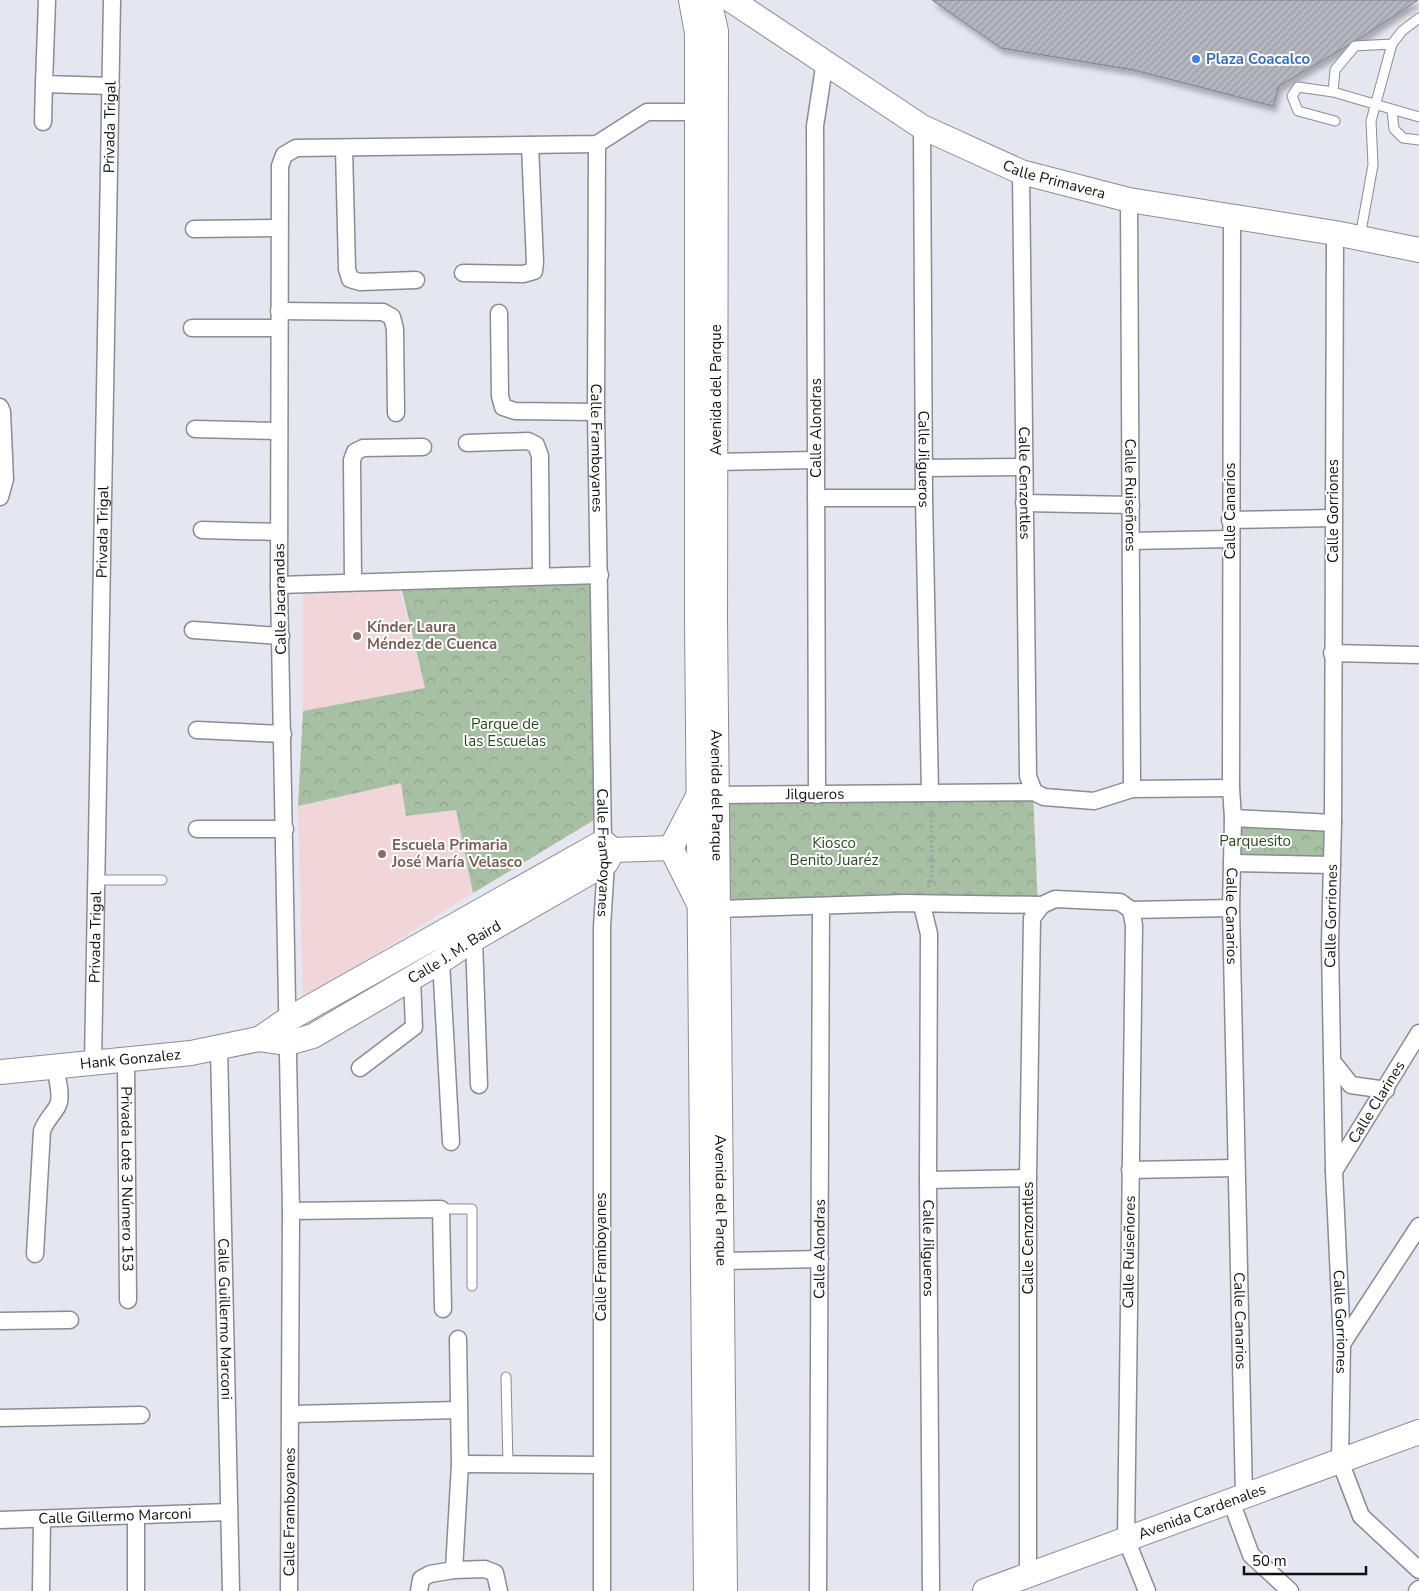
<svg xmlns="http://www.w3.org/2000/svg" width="1419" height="1591" font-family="'Nunito Sans',sans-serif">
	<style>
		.education { fill: #f0d5d9 }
		.park { fill: url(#park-crowns) }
		.building { fill: url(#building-hatch); stroke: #7d7e87; filter: url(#shadow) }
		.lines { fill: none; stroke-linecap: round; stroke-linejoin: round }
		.lane-casing { stroke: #8a8c95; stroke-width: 11 }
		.street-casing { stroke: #8a8c95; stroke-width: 19 }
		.secondary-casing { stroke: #8a8c95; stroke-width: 26 }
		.path { stroke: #a0a1a9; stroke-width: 3; stroke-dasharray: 2.5 2.5; stroke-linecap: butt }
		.lane { stroke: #fff; stroke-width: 9 }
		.street { stroke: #fff; stroke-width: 16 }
		.secondary { stroke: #fff; stroke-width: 24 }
		.shop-dot { fill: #3f7fe0; stroke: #fff; stroke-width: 2 }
		.education-dot { fill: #8d6e63; stroke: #fff; stroke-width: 2 }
		.labels { text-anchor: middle; stroke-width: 4; stroke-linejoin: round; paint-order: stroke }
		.shop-label { font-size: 15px; font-weight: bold; fill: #366cbe; stroke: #fff; text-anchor: start }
		.street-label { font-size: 15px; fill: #101014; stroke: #fff }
		.education-label { font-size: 15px; font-weight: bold; fill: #785e54; stroke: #fff; text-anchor: start }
		.park-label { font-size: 15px; fill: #264b1e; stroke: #fff }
	</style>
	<defs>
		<pattern id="park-crowns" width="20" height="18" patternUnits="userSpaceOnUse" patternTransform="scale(1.25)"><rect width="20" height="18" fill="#a7bfa2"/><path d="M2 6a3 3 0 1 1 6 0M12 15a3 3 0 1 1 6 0" fill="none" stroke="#8fa38b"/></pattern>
		<pattern id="building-hatch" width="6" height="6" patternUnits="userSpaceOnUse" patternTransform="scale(1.25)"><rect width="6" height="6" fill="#b4b5bf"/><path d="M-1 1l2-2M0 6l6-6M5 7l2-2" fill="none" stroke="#9a9ba3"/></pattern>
		<filter id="shadow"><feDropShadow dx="3" dy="5.5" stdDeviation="2.5" flood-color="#0004"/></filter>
	</defs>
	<rect width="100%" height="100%" fill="#e5e6f0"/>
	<path class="education" d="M398 583 425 688 303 711V584Z
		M401 783 406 816 456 810 473 893 303 1000 298 806Z"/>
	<path class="park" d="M600 575 594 820 473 893 456 810 406 816 401 783 298 806 303 711 425 688 400 582Z
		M1033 795 1038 905 720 909 717 796Z
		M1233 818 1333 823 1332 865 1232 863Z"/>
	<path class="building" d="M932 0H1418L1357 40 1279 86 1273 106 1134 70 1001 48Z"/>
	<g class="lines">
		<defs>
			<path id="lane" d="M1392 44 1355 46 1335 70 1333 92 1419 117
				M1333 92 1298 87 1292 96 1298 111 1335 121
				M1392 109 1394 129 1403 138 1419 140
				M1360 237 1373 165 1371 121 1392 44 1402 31 1419 18
				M96 880H162
				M441 1209H472V1286
				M506 1377 508 1465"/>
			<g id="street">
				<path d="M47 0 44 84 111 86"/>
				<path d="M43 122 44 84"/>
				<path id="s1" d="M922 127 924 498 930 792"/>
				<path id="s2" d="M597 144 596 412 603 842 606 863 602 927V1591"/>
				<path d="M344 149 347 269 350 279 360 282 416 280"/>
				<path id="s3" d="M1021 172 1028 776 1034 792"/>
				<path id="s4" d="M1129 200 1132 789"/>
				<path id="s5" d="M1232 217 1231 788 1233 818 1231 908 1244 1496"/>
				<path d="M194 229 279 228"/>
				<path id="s6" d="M1335 233 1333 823 1330 944 1334 1171 1342 1344 1340 1461 1361 1516 1419 1570"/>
				<path d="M463 273 523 274 534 271 535 262 530 145"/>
				<path d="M279 311 383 312 392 317 395 329 396 413"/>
				<path d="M499 313 500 396 503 407 515 411 596 412"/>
				<path d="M192 328H279"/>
				<path d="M0 407 2 412 5 479 0 497"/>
				<path d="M195 429 279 431"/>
				<path d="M467 443 528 441 536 445 540 456 541 576"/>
				<path d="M716 462 816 460"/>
				<path d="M924 468 1024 467"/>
				<path d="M816 498H924"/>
				<path d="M1024 503 1131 505"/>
				<path d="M1230 520 1333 518"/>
				<path d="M202 530 279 532"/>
				<path d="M1131 541 1230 539"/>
				<path d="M353 582 352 460 355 452 363 448 423 447"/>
				<path d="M279 585 600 575"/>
				<path d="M193 630 281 636"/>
				<path d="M1332 653 1419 655"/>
				<path d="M197 730 283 734"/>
				<path id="s7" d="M717 795 1034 792 1044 797 1094 801 1132 789 1231 788"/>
				<path d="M817 795 815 126 825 61"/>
				<path d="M1233 818 1333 823"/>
				<path d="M197 829H285"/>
				<path d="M1232 863 1332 865"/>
				<path id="s8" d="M922 905 929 934 928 1180 931 1591"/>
				<path d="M719 909 904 903 1042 905 1055 899 1120 902 1131 910 1231 908"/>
				<path d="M1131 910 1134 925 1126 1539 1147 1591"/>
				<path d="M474 939 479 1085"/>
				<path d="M441 961 451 1142"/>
				<path id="s9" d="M219 1048 231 1591"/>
				<path id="s10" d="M126 1059 128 1300"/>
				<path d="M1332 1061 1351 1085 1386 1090"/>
				<path id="s11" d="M93 1063 112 0"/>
				<path d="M360 1068 414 1027 412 979"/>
				<path d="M1130 1170 1235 1168"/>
				<path id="s12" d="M1334 1171 1419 1033"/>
				<path d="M928 1180 1028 1178"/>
				<path d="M291 1211 441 1209 443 1309"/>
				<path d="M35 1254 42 1131C46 1120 51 1117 57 1107 63 1097 57 1079 55 1067"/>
				<path d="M721 1261 820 1259"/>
				<path d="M0 1321 70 1320"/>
				<path d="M1342 1344 1419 1226"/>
				<path d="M292 1414 459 1410"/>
				<path d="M0 1418 141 1415"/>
				<path d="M460 1464 601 1465"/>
				<path d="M1231 1501 1251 1555 1290 1591"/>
				<path id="s13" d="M0 1520 229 1512"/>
				<path d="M454 1570 485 1569 495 1573 499 1591"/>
				<path d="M1028 1575V1178L1032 918 1042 905"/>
				<path d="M41 1591 42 1519"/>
				<path d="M136 1591V1515"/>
				<path id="s14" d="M289 1591 291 1211 279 585 280 166 284 155 296 148 597 144 647 112H697"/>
				<path d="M419 1591 421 1579 430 1574 454 1570 460 1464 458 1339"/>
				<path id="s15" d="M818 1591 821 906"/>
				<path d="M1417 1591 1419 1589"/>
			</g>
			<g id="secondary">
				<path d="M691 0 697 33V620L706 1591"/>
				<path id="s16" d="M709 0 716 31 715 620 725 1591"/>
				<path id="s17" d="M731 0 922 127 1021 172 1129 200 1335 233 1419 250"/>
				<path d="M671 848 698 902"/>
				<path d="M671 848 697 798"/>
				<path d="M259 1039 287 1020 603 842 613 850 671 848"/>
				<path id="s18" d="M0 1072 191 1053 259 1039 288 1043 313 1036 441 961 474 939 606 863 613 850"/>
				<path id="s19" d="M985 1591 1419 1432"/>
			</g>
		</defs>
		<use href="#lane" class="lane-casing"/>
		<use href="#street" class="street-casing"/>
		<use href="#secondary" class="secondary-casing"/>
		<path class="path" d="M928 887 932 874 931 807"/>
		<use href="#lane" class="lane"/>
		<use href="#street" class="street"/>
		<use href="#secondary" class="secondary"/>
	</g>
	<circle class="shop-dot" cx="1196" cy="59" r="5"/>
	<g class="education-dot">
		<circle cx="357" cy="636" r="5"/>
		<circle cx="382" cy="854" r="5"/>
	</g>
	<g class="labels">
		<g class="shop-label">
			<text x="1206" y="64">Plaza Coacalco</text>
		</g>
		<g class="street-label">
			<text dy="5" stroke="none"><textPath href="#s11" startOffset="936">Privada Trigal</textPath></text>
			<text dy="5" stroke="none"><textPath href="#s17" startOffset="372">Calle Primavera</textPath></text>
			<text transform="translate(716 390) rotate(-90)" y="5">Avenida del Parque</text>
			<text transform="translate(816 428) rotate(-90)" y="5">Calle Alondras</text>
			<text dy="5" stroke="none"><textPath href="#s2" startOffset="304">Calle Framboyanes</textPath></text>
			<text dy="5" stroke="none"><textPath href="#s1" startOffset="332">Calle Jilgueros</textPath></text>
			<text dy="5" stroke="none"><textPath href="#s3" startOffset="311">Calle Cenzontles</textPath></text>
			<text dy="5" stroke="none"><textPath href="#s4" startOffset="295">Calle Ruiseñores</textPath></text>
			<text transform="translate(1230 511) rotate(-90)" y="5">Calle Canarios</text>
			<text transform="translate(1333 511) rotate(-90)" y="5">Calle Gorriones</text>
			<text dy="5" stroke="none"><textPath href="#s11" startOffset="531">Privada Trigal</textPath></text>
			<text transform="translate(280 599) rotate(-91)" y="5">Calle Jacarandas</text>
			<text dy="5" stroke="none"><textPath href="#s16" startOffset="796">Avenida del Parque</textPath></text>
			<text dy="5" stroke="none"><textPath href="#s7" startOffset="98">Jilgueros</textPath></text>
			<text dy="5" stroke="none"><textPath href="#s2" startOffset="709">Calle Framboyanes</textPath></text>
			<text dy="5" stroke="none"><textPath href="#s5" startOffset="699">Calle Canarios</textPath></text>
			<text transform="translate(1331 916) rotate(-89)" y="5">Calle Gorriones</text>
			<text dy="5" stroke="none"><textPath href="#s11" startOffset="126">Privada Trigal</textPath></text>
			<text dy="5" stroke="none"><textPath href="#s18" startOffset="481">Calle J. M. Baird</textPath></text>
			<text dy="5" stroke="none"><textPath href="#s18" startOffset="131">Hank Gonzalez</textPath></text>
			<text dy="5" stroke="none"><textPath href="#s12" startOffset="81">Calle Clarines</textPath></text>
			<text dy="5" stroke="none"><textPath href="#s10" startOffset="120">Privada Lote 3 Número 153</textPath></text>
			<text dy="5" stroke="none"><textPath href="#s16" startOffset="1201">Avenida del Parque</textPath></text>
			<text transform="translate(1028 1238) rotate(-90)" y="5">Calle Cenzontles</text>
			<text dy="5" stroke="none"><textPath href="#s8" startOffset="344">Calle Jilgueros</textPath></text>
			<text dy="5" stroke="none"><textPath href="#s15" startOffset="342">Calle Alondras</textPath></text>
			<text transform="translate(1129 1252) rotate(-89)" y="5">Calle Ruiseñores</text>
			<text transform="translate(601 1257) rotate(-90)" y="5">Calle Framboyanes</text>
			<text dy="5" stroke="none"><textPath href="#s9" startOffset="271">Calle Guillermo Marconi</textPath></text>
			<text dy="5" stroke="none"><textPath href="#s5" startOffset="1104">Calle Canarios</textPath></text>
			<text dy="5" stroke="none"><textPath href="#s6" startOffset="1089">Calle Gorriones</textPath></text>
			<text dy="5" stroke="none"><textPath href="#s19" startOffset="231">Avenida Cardenales</textPath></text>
			<text dy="5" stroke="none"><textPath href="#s14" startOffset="79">Calle Framboyanes</textPath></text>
			<text dy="5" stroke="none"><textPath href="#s13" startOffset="115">Calle Gillermo Marconi</textPath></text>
		</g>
		<g class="education-label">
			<text x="367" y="632">Kínder Laura<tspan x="367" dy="17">Méndez de Cuenca</tspan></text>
			<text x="392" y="850">Escuela Primaria<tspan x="392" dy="17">José María Velasco</tspan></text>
		</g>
		<g class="park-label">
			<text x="505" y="729">Parque de<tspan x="505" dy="17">las Escuelas</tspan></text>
			<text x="1255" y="846">Parquesito</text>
			<text x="834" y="848">Kiosco<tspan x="834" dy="17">Benito Juaréz</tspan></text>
		</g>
	</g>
	<path d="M1244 1566v8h122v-8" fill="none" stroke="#101014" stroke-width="2.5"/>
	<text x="1252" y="1566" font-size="15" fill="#101014" stroke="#ffffff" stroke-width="4" paint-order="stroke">50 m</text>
</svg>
